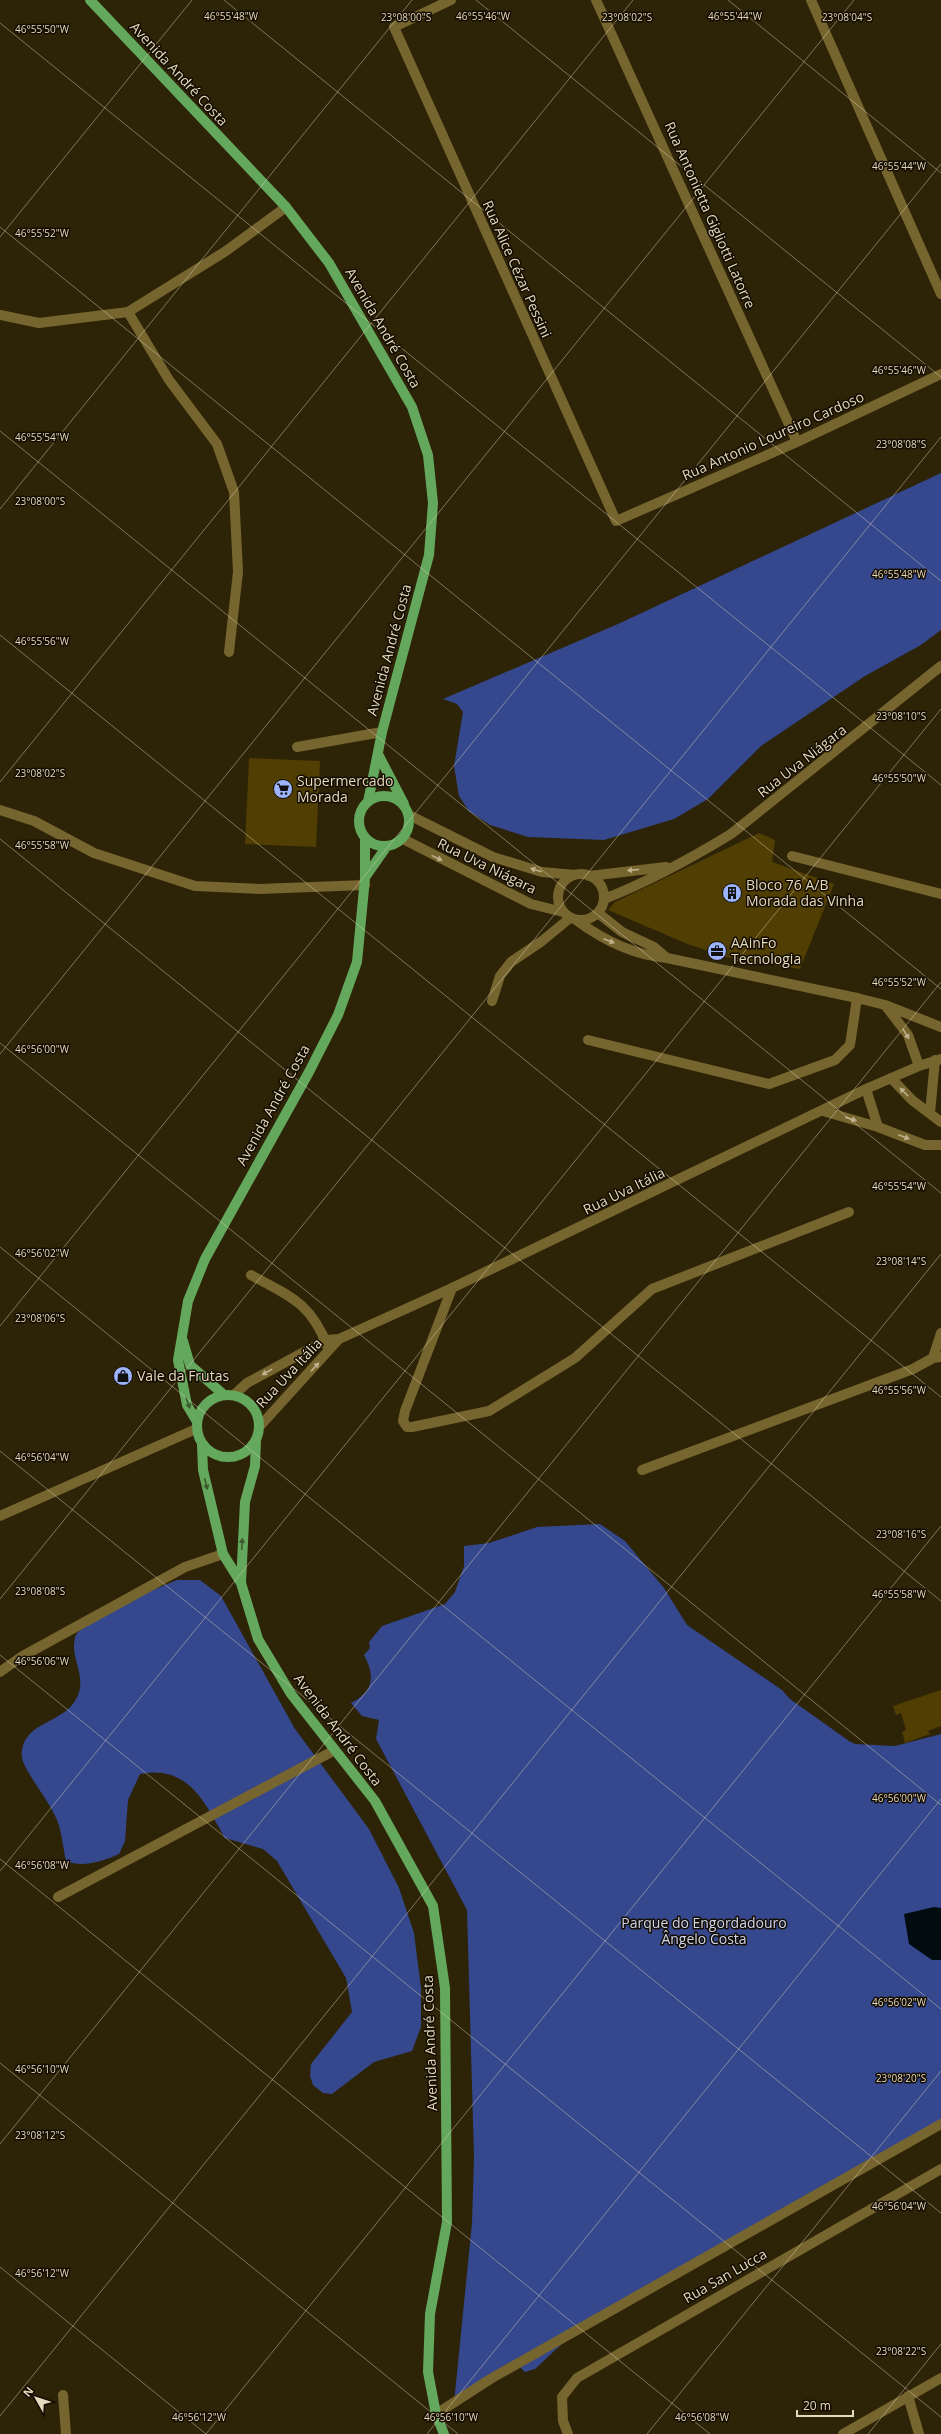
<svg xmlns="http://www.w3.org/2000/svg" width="941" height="2434" font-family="'Open Sans',sans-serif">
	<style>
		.green { fill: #35478d }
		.water { fill: #000c0f }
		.building { fill: #503e03 }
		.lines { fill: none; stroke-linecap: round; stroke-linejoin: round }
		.lane { stroke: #77652f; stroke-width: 10 }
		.street { stroke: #77652f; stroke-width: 10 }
		.secondary { stroke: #77652f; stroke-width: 10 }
		.primary { stroke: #63a85c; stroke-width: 10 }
		.oneway { fill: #beb18c }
		.oneway2 { fill: #3c5a2e }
		.ticks { fill: none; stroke: #e4dabe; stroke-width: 1; stroke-opacity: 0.45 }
		.labels { text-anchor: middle; stroke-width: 3; stroke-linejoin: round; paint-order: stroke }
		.street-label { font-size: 14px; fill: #e4dabe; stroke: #140c00 }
		.poi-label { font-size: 14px; fill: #e4dabe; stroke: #140c00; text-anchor: start }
		.park-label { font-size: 14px; fill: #ced6eb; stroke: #140c00 }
		.ticks-label { font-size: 10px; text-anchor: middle; fill: #e4dabe; stroke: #140c00; stroke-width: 3; stroke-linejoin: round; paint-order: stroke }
	</style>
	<rect width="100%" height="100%" fill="#2d2306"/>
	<path class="green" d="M941 473V630L921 645 865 676 761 746 708 799 674 819 604 840 528 837 490 825 469 811 459 796 454 766 463 712 457 704 443 699 618 624Z
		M600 1524 625 1541 664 1588 687 1625 782 1690 790 1699 849 1741 855 1744 895 1746 941 1734V2127L566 2340 535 2369 525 2372 519 2366 454 2403 472 2223 474 2157 467 1910 376 1739 379 1720 362 1716 351 1703C373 1691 376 1678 364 1655L370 1648 369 1642 382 1626 445 1604 455 1592 464 1566V1546L489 1543 537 1527Z
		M177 1580H200L221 1596 295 1729 369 1829 399 1888 414 1933 421 1988V2027L412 2051 374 2062 332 2094 323 2093 313 2085 310 2076 311 2064 352 2012 346 1978 277 1861 263 1849 225 1838C205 1803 188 1764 140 1774L128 1800 125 1841 119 1854C104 1861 83 1868 66 1861 63 1848 62 1832 57 1820 50 1804 39 1790 30 1775 26 1768 20 1759 22 1750 26 1724 57 1723 72 1705 92 1681 69 1660 75 1638 80 1619 158 1588 177 1580Z"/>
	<path class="water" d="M934 1907 941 1908V1960H932L909 1944 904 1914Z"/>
	<path class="building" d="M249 758 320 761 316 847 245 844Z
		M759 833 775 840 772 862 834 884 800 969 725 957 685 943 608 910 615 902Z
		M941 1690V1726L928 1731 930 1734 905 1743 902 1732 906 1730 901 1713 896 1715 893 1706Z"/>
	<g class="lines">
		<path class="lane" d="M297 747 382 732
			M792 856 941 894
			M251 1275C291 1297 310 1302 328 1347
			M452 1288 405 1411 403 1421 407 1427H412L489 1411 575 1358 652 1289 849 1212
			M933 1358 941 1333
			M642 1470 913 1369 933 1358 941 1357
			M0 1672 21 1657 185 1567 223 1554
			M58 1897 335 1750
			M63 2395 66 2434"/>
		<path class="street" d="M451 0 394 27 616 521 797 442 941 374
			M596 0 797 442
			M811 0 941 294
			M128 312 169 380 217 444 234 492 238 572 229 652
			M0 315 39 323 128 312 226 251 286 207
			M0 810 34 821 94 853 195 886 259 889 365 885
			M492 1001 500 976 511 962 542 941 570 918
			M588 1040 769 1084 835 1060 850 1045 857 998
			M0 1516 196 1429
			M908 2396 919 2434
			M436 2414 492 2378 941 2124
			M568 2434 563 2421 562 2397 577 2378 941 2169
			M843 2434 941 2378"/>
		<path class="secondary" d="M409 815 493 857 542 872 575 875
			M403 839 531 904 563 912
			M558 897a23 23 0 1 1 46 0a23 23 0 1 1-46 0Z
			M589 876 666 867
			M604 899C648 882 690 859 731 834L941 666
			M598 913 622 932 654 947 667 958
			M576 920C603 940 633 955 667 958L857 998 885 1005 941 1027
			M885 1005 908 1035 919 1066
			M891 1078 912 1100 941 1122
			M866 1089 878 1127 925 1145H941
			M823 1111 878 1127
			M930 1113 935 1060
			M234 1395 247 1383 326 1340 339 1339 452 1288 866 1089 919 1066 941 1059
			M260 1426 339 1339"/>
		<path class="primary" d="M90 0 286 207 329 263 412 407 428 455 433 503 429 555 382 732 368 802
			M378 754 404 804
			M359 821a25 25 0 1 1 50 0a25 25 0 1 1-50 0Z
			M366 876 387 846
			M183 1341 190 1365 224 1395
			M197 1426a31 31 0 1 1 62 0a31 31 0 1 1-62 0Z
			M196 1420 187 1405 178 1360 188 1301 205 1259 309 1072 338 1015 357 962 365 878V837
			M202 1445 203 1470 223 1554 241 1583 258 1639 291 1694 375 1801 433 1906 445 1988 447 2222 430 2314 428 2372 436 2414 444 2434
			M241 1583 245 1502 255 1466 256 1440"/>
	</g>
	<defs><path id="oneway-solid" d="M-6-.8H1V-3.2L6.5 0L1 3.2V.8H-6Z"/></defs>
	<g class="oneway">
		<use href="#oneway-solid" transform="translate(437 858) rotate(26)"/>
		<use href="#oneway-solid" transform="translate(536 870) rotate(-163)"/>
		<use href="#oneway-solid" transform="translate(633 870) rotate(175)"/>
		<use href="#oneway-solid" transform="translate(609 941) rotate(21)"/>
		<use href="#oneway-solid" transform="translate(906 1034) rotate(59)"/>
		<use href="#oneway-solid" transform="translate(904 1092) rotate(-135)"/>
		<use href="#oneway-solid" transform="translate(851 1119) rotate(17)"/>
		<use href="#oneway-solid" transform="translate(904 1137) rotate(21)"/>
		<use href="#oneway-solid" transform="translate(315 1367) rotate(-47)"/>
		<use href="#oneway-solid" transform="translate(267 1372) rotate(151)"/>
	</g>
	<g class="oneway2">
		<use href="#oneway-solid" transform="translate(188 1403) rotate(71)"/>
		<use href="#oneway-solid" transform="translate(206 1484) rotate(76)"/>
		<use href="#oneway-solid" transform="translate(242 1544) rotate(-87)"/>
	</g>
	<path class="ticks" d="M224 0 941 581M476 0 941 377M728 0 941 173M0 23 941 785M0 227 941 989M0 237 192 0M0 431 941 1193M0 509 412 0M0 635 941 1397M0 782 633 0M0 839 941 1601M0 1043 941 1805M0 1054 854 0M0 1247 941 2009M0 1326 941 164M0 1451 941 2213M0 1599 941 437M0 1655 941 2417M0 1859 710 2434M0 1871 941 709M0 2063 458 2434M0 2144 941 982M0 2267 206 2434M0 2416 941 1254M206 2434 941 1526M427 2434 941 1799M647 2434 941 2071M868 2434 941 2344"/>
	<defs>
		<symbol id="supermarket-disc" viewBox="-11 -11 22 22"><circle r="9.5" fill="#9cb4fd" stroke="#140c00"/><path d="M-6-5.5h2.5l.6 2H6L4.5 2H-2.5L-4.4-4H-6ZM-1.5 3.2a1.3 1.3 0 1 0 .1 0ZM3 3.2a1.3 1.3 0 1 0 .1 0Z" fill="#111"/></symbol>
		<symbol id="building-disc" viewBox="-11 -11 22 22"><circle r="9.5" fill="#9cb4fd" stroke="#140c00"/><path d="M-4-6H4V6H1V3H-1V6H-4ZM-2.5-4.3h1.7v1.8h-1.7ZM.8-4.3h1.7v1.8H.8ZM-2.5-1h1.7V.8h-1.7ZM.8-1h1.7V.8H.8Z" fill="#111"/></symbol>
		<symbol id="office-disc" viewBox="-11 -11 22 22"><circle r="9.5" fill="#9cb4fd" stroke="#140c00"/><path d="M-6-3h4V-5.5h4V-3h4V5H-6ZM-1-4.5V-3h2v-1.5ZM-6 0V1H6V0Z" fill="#111"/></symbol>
		<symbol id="shop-disc" viewBox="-11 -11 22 22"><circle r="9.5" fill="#9cb4fd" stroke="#140c00"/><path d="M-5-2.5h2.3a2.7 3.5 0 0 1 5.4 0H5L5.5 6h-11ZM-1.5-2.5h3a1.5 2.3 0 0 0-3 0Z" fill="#111"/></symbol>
	</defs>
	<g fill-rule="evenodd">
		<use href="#supermarket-disc" x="272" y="778" width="22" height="22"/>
		<use href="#building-disc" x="721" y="882" width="22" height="22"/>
		<use href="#office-disc" x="706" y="940" width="22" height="22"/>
		<use href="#shop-disc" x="112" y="1365" width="22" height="22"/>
	</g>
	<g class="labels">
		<g class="street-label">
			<text transform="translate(179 74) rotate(47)" y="5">Avenida André Costa</text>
			<text transform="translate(710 215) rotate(66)" y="5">Rua Antonietta Gigliotti Latorre</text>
			<text transform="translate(517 269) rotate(66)" y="5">Rua Alice Cézar Pessini</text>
			<text transform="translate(383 328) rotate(60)" y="5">Avenida André Costa</text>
			<text transform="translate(773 436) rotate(-24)" y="5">Rua Antonio Loureiro Cardoso</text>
			<text transform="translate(389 650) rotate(-75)" y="5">Avenida André Costa</text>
			<text transform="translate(802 761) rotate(-38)" y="5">Rua Uva Niágara</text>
			<text transform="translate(487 866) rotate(26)" y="5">Rua Uva Niágara</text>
			<text transform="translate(273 1105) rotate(-61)" y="5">Avenida André Costa</text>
			<text transform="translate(624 1191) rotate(-26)" y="5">Rua Uva Itália</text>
			<text transform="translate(289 1373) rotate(-47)" y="5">Rua Uva Itália</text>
			<text transform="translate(338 1730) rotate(53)" y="5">Avenida André Costa</text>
			<text transform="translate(430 2043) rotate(-92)" y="5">Avenida André Costa</text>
			<text transform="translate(725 2276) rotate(-30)" y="5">Rua San Lucca</text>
		</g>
		<g class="poi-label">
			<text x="297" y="786">Supermercado<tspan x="297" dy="16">Morada</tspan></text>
			<text x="746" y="890">Bloco 76 A/B<tspan x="746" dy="16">Morada das Vinha</tspan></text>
			<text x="731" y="948">AAinFo<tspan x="731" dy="16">Tecnologia</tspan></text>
			<text x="137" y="1381">Vale da Frutas</text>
		</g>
		<g class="park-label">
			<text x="704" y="1928">Parque do Engordadouro<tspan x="704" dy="16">Ângelo Costa</tspan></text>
		</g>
	</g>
	<g class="ticks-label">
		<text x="231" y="20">46°55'48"W</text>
		<text x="483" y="20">46°55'46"W</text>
		<text x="735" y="20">46°55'44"W</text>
		<text x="406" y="21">23°08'00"S</text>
		<text x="627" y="21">23°08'02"S</text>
		<text x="847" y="21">23°08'04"S</text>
		<text x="42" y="33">46°55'50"W</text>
		<text x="899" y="170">46°55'44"W</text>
		<text x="42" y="237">46°55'52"W</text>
		<text x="899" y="374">46°55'46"W</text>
		<text x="42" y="441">46°55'54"W</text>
		<text x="901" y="448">23°08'08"S</text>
		<text x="40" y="505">23°08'00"S</text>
		<text x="899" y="578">46°55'48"W</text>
		<text x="42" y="645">46°55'56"W</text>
		<text x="901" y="720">23°08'10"S</text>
		<text x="40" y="777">23°08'02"S</text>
		<text x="899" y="782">46°55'50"W</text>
		<text x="42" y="849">46°55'58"W</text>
		<text x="899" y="986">46°55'52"W</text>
		<text x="42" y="1053">46°56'00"W</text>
		<text x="899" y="1190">46°55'54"W</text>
		<text x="42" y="1257">46°56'02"W</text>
		<text x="901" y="1265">23°08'14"S</text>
		<text x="40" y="1322">23°08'06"S</text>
		<text x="899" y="1394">46°55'56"W</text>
		<text x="42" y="1461">46°56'04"W</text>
		<text x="901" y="1538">23°08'16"S</text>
		<text x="40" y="1595">23°08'08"S</text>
		<text x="899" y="1598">46°55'58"W</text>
		<text x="42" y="1665">46°56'06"W</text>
		<text x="899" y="1802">46°56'00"W</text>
		<text x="42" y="1869">46°56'08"W</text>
		<text x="899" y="2006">46°56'02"W</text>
		<text x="42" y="2073">46°56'10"W</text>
		<text x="901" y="2082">23°08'20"S</text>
		<text x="40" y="2139">23°08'12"S</text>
		<text x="899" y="2210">46°56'04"W</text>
		<text x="42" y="2277">46°56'12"W</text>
		<text x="901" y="2355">23°08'22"S</text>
		<text x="199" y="2421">46°56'12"W</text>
		<text x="451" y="2421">46°56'10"W</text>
		<text x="702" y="2421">46°56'08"W</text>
	</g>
	<g transform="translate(36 2398) rotate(309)" stroke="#140c00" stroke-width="3" paint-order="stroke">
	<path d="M0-3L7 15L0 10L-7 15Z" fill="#e4dabe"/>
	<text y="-6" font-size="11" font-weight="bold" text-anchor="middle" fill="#e4dabe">N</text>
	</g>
	<path d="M797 2410v6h56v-6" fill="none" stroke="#e4dabe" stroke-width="2"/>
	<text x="803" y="2410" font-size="12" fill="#e4dabe" stroke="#140c00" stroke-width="3" paint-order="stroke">20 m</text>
</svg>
